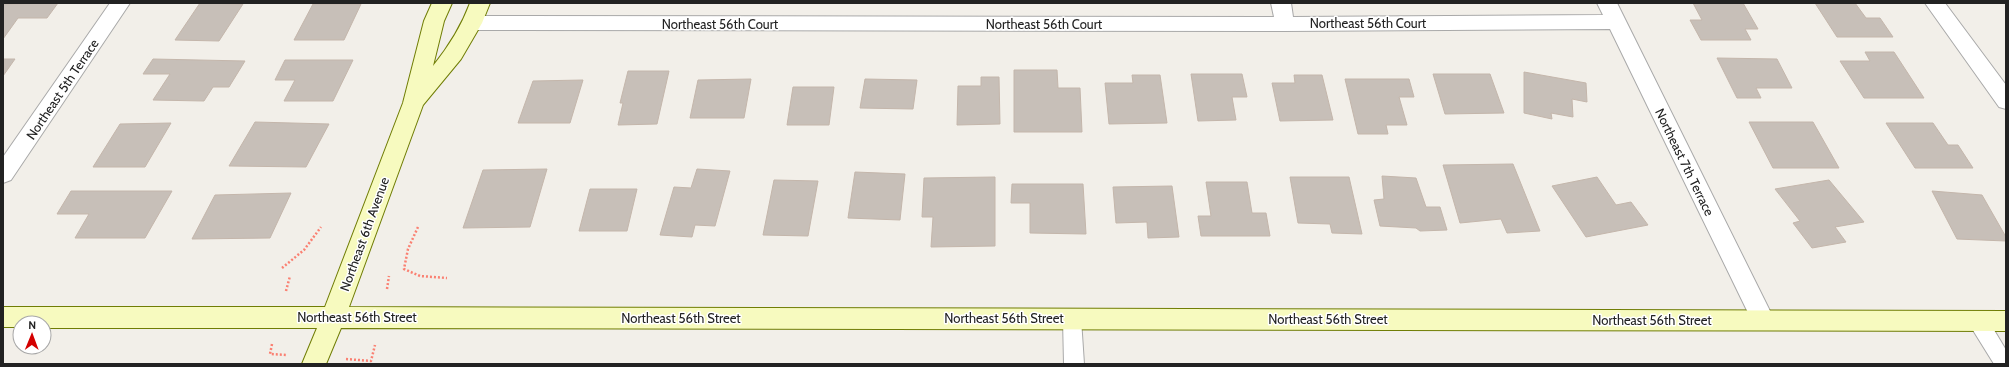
<svg xmlns="http://www.w3.org/2000/svg" width="2009" height="367" font-family="Cabin,sans-serif">
	<style>
		.building { fill: #c7bfb8; stroke: #c4b6ab }
		.lines { fill: none; stroke-linecap: round; stroke-linejoin: round }
		.lane-casing { stroke: #a9a9a9; stroke-width: 2 }
		.street-casing { stroke: #a9a9a9; stroke-width: 2 }
		.secondary-casing { stroke: #707d05; stroke-width: 2 }
		.path { stroke: #fa8072; stroke-width: 2.5; stroke-dasharray: 2 2; stroke-linecap: butt }
		.lane { fill: #fff; fill-rule: evenodd }
		.street { fill: #fff; fill-rule: evenodd }
		.secondary { fill: #f7fabf; fill-rule: evenodd }
		.labels { text-anchor: middle; stroke-width: 3; stroke-linejoin: round; paint-order: stroke }
		.street-label { font-size: 13px; fill: #222; stroke: #fff }
	</style>
	<rect width="100%" height="100%" fill="#f2efe9"/>
	<path class="building" d="M58 3 47 18H18L3 39V4Z
		M200 3 243 4 219 41 175 40Z
		M1693 3H1743L1758 29H1745L1751 40H1701L1690 20H1702Z
		M1815 3H1855L1866 18H1880L1893 37H1837Z
		M313 4H361L344 40H294Z
		M1865 52H1894L1924 98H1864L1840 61H1870Z
		M1717 58 1777 59 1792 88H1756L1761 98H1737Z
		M3 59H15L3 76Z
		M153 59 245 61 229 87H213L204 101 153 100 170 74H143Z
		M285 60H353L333 101H284L295 80H275Z
		M1014 70H1057L1058 88H1080L1082 132H1014Z
		M628 71H669L657 124 618 125 623 103H620Z
		M1524 72 1586 83 1587 102 1572 99 1573 117 1551 113 1552 119 1524 113Z
		M1191 74H1242L1247 97H1232L1236 120 1198 121Z
		M1433 74H1490L1504 113 1445 114Z
		M1132 75H1160L1167 123 1109 124 1105 83H1133Z
		M1294 75H1322L1333 120 1280 121 1272 83H1295Z
		M981 77H999L1000 124 957 125 958 86H981Z
		M751 79 744 118H690L698 80Z
		M865 79 917 80 913 109 860 108Z
		M1345 79H1409L1414 97H1399L1407 125H1386L1388 134H1358Z
		M583 80 570 123H518L533 81Z
		M793 87H834L829 125H787Z
		M255 122 329 124 306 167 229 166Z
		M1749 122H1813L1839 168H1773Z
		M171 123 145 167H93L120 124Z
		M1886 123H1933L1948 145H1958L1973 168H1915Z
		M1513 164 1540 231 1507 233 1501 219 1460 223 1443 165Z
		M547 169 530 227 463 228 483 170Z
		M697 169 730 171 715 226 695 225 692 237 660 235 674 187 691 188Z
		M855 172 905 174 900 220 848 218Z
		M1382 176 1416 178 1426 207H1440L1447 230 1420 231 1416 228 1380 226 1374 200 1384 199Z
		M995 177V246L931 247 933 217H922L924 178Z
		M1290 177H1349L1362 234 1332 233 1330 224 1298 223Z
		M1597 177 1616 205 1631 202 1648 225 1586 237 1552 186Z
		M774 180 818 181 808 236 763 235Z
		M1829 180 1864 222 1835 227 1846 242 1812 248 1793 223 1800 221 1775 189Z
		M1206 182H1247L1252 213H1266L1270 236H1201L1198 216H1211Z
		M1012 184H1083L1086 234 1030 233V203H1011Z
		M1172 186 1179 237 1148 238 1147 222 1116 223 1113 187Z
		M590 189H637L627 231H579Z
		M71 191H172L145 238H75L89 214H57Z
		M1932 191 1982 195 2006 237V241L1957 239Z
		M291 193 270 238 192 239 215 195Z"/>
	<g class="lines">
		<defs>
			<path id="lane" d="M1072 311 1079 313 1081 319 1084 364H1064L1063 319 1065 313Z
				M1978 313 1985 315 2006 350V364H1994L1971 327 1969 321 1971 315Z"/>
			<path id="street" d="M110 3H130L11 180 3 183V157Z
				M1271 3H1291L1293 17 1603 15 1597 3H1617L1771 313 1775 320 1771 327 1763 330 1755 327 1610 29 1285 31 472 30 465 28 462 23 465 18 472 16 1274 17Z
				M1925 3H1945L2006 85V109L1999 107Z"/>
			<path id="secondary" d="M432 3H452L444 21 433 66C449 46 461 27 470 3H490L482 23 461 59 423 105 349 307 2006 311V331L341 328 326 364H302L317 328H44V323H20V327H3V307H325L403 103 424 21Z"/>
		</defs>
		<use href="#lane" class="lane-casing"/>
		<use href="#street" class="street-casing"/>
		<use href="#secondary" class="secondary-casing"/>
		<path class="path" d="M418 227 408 249 404 269 420 276 447 278
			M282 268 304 250 321 227
			M387 289 389 276
			M286 291 290 276
			M272 344 270 354 287 355
			M346 359 371 361 375 345"/>
		<use href="#lane" class="lane"/>
		<use href="#street" class="street"/>
		<use href="#secondary" class="secondary"/>
	</g>
	<g class="labels">
		<g class="street-label">
			<text x="1368" y="28">Northeast 56th Court</text>
			<text x="720" y="29">Northeast 56th Court</text>
			<text x="1044" y="29">Northeast 56th Court</text>
			<text transform="translate(62 89) rotate(-56)" y="5">Northeast 5th Terrace</text>
			<text transform="translate(1685 162) rotate(64)" y="5">Northeast 7th Terrace</text>
			<text transform="translate(364 234) rotate(-70)" y="5">Northeast 6th Avenue</text>
			<text x="357" y="322">Northeast 56th Street</text>
			<text x="681" y="323">Northeast 56th Street</text>
			<text x="1004" y="323">Northeast 56th Street</text>
			<text x="1328" y="324">Northeast 56th Street</text>
			<text x="1652" y="325">Northeast 56th Street</text>
		</g>
	</g>
	<rect width="2009" height="367" fill="none" stroke="#222222" stroke-width="8"/>
	<g transform="translate(32 335) rotate(1)"><circle r="19" fill="#ffffff" stroke="#a7a7a7"/>
	<path d="M0-3L7 15L0 10L-7 15Z" fill="#d40000"/>
	<text y="-6" font-size="11" font-weight="bold" text-anchor="middle" fill="#222222">N</text>
	</g>
</svg>
